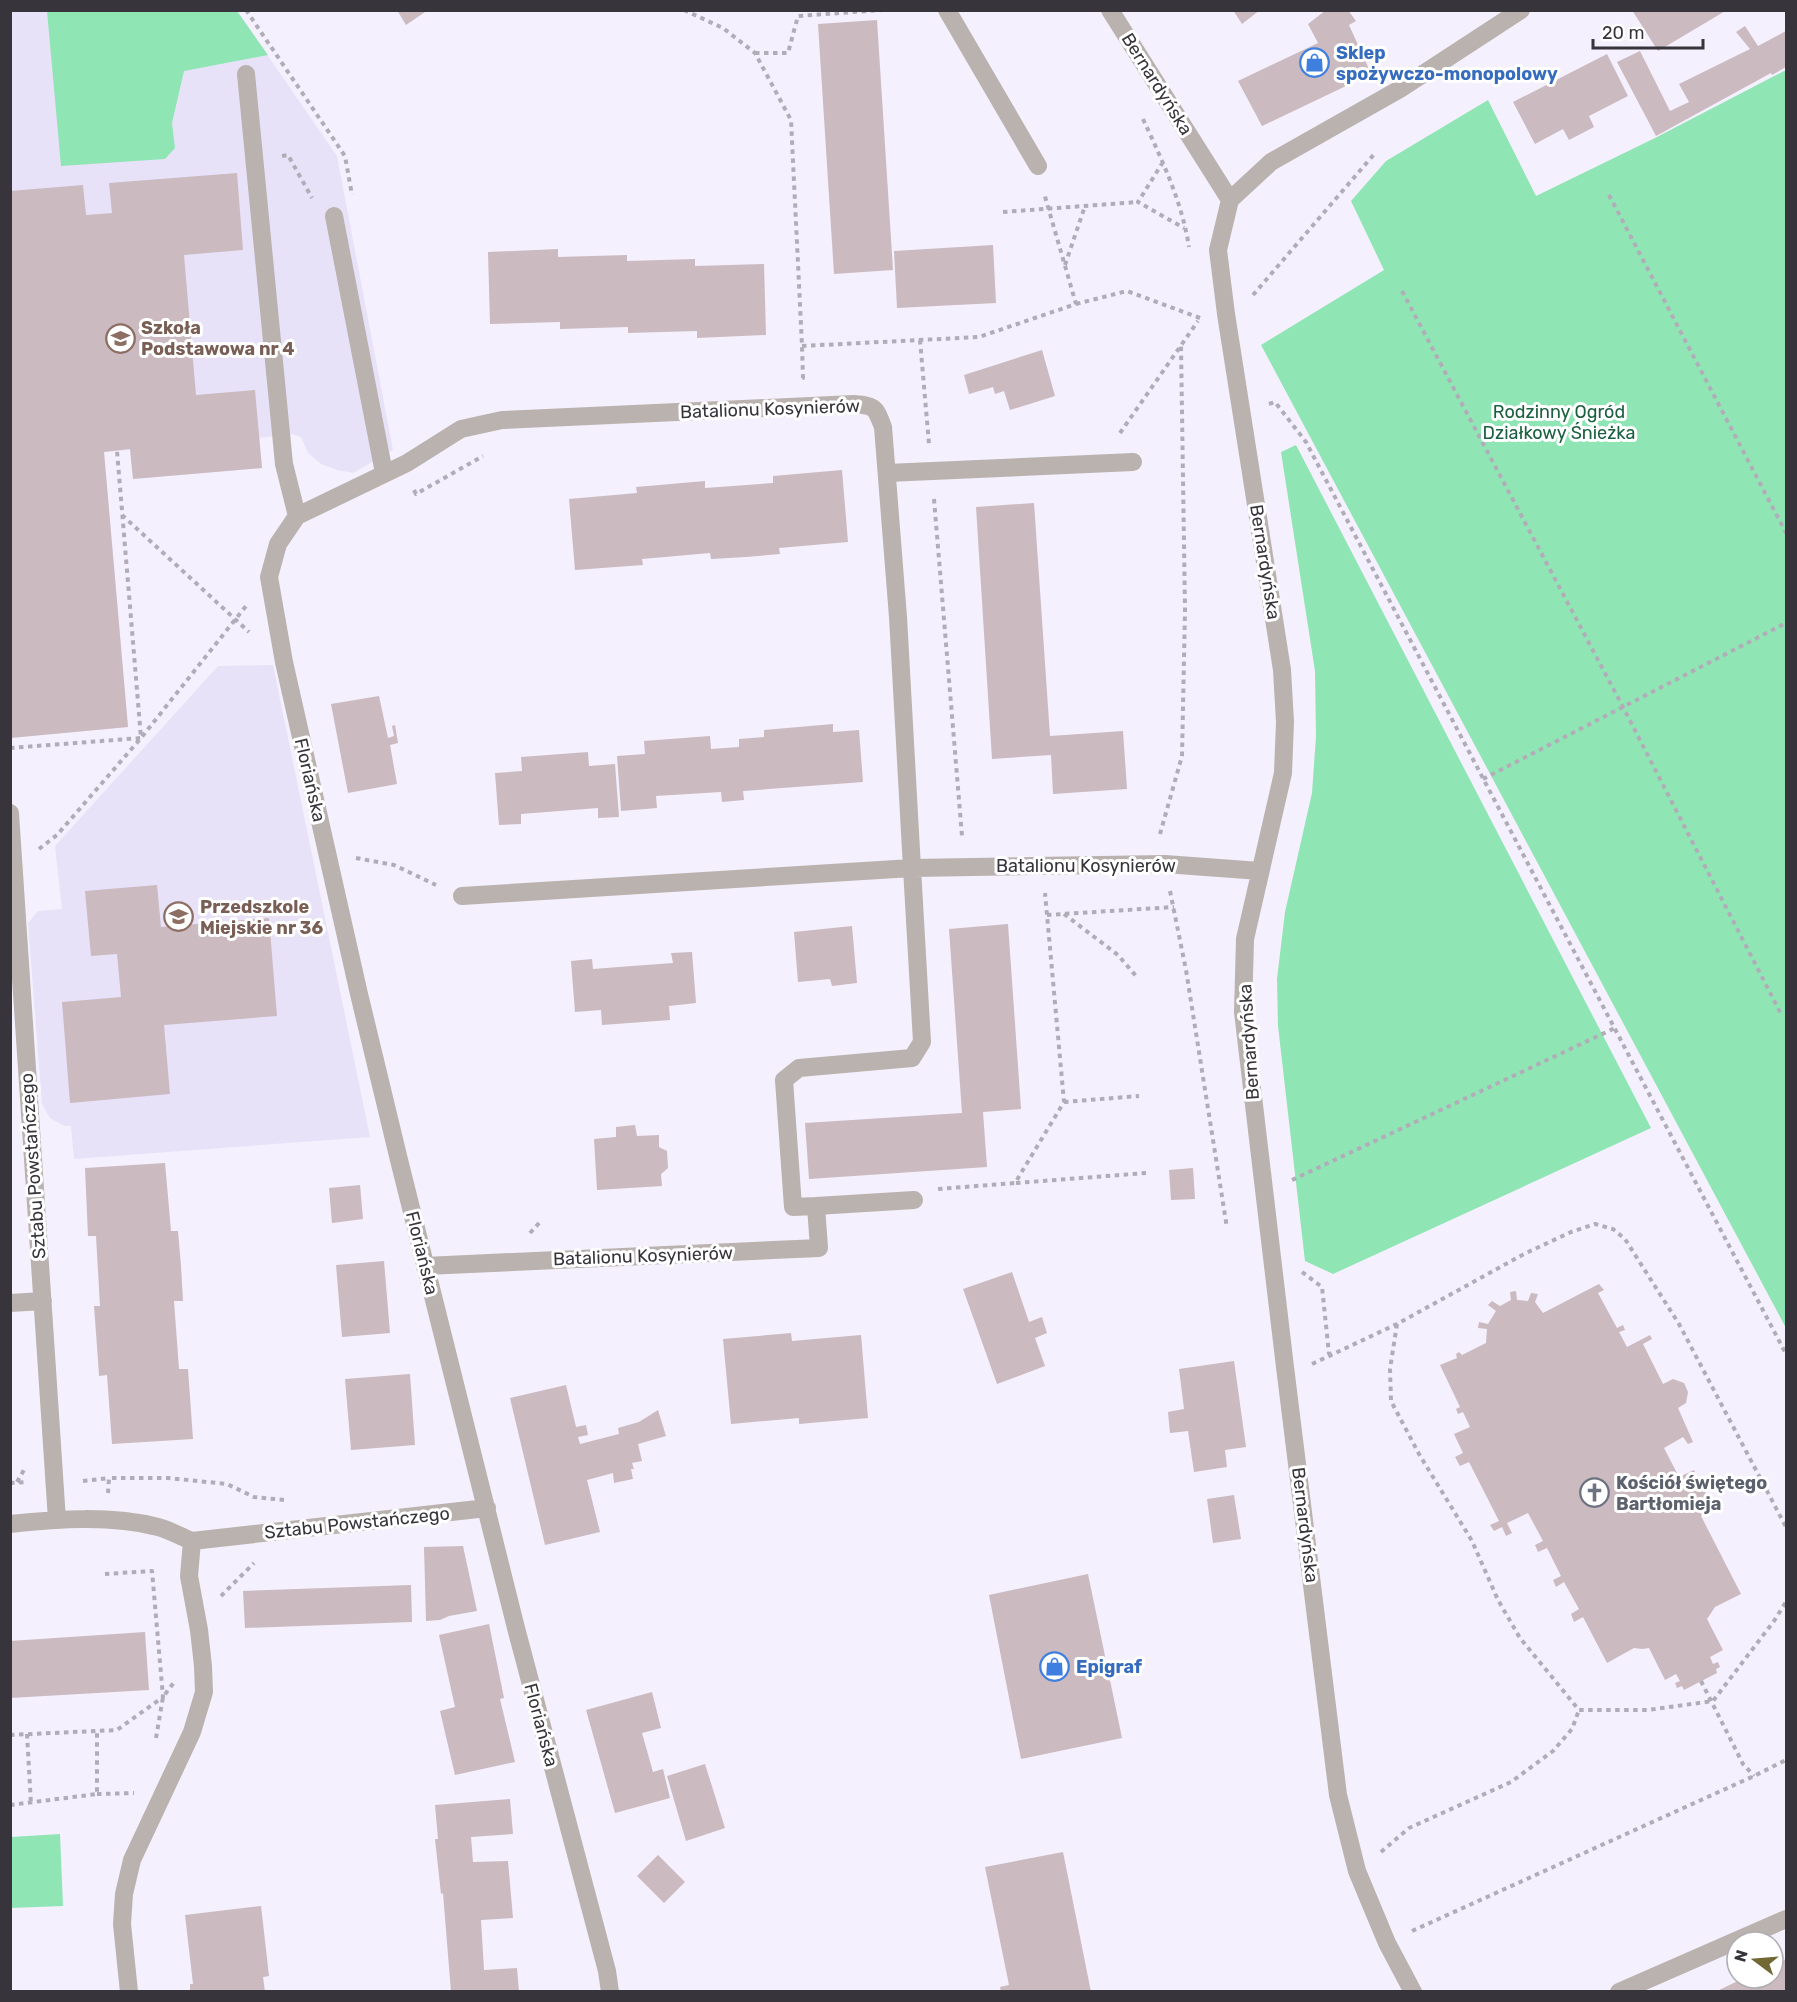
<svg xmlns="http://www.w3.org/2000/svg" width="1797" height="2002" font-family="Rubik,sans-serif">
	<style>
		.built { fill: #e8e2f9 }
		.green { fill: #90e5b5 }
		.building { fill: #cbbac0 }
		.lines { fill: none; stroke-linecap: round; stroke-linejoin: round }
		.path { stroke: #b1adb8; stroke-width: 4; stroke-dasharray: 4.5 4.5; stroke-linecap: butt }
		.minor { stroke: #b9b2ae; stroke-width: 18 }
		.labels { text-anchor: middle; stroke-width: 6; stroke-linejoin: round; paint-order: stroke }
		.shop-label { font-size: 18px; font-weight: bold; fill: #366cbe; stroke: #fff; text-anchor: start }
		.street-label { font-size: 18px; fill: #37353b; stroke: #fff }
		.education-label { font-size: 18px; font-weight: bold; fill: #785e54; stroke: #fff; text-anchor: start }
		.park-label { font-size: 18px; fill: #1b603f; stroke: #fff }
		.worship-label { font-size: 18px; font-weight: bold; fill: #5b616d; stroke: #fff; text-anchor: start }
	</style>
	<rect width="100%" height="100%" fill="#f4f0fd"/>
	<path class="built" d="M15 10 237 11 337 156 393 450 353 473 337 470 321 464 308 453 301 437 292 434 259 438 262 468 133 479 130 450 104 452 128 727 11 738 10 14Z
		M273 665 370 1137 74 1159 71 1126H64L50 1118 42 1104 28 923 38 911 62 909 55 846 218 666Z"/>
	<path class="green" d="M47 11H237L268 55 184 71 172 123 175 148 165 159 61 166Z
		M1786 70V1328L1261 345 1384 270 1351 201 1386 161 1488 100 1536 196 1655 138Z
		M1296 445 1651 1128 1333 1274 1305 1261 1278 1026 1277 979 1285 912 1312 793 1316 736 1315 671 1281 452Z
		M60 1834 63 1906 11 1908V1837Z"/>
	<path class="building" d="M397 10H428L406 25Z
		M1233 10H1260L1242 24Z
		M1326 10H1348L1356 21 1349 25 1369 69 1346 86 1262 126 1238 81 1318 43 1308 24Z
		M1632 10H1727L1658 51Z
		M877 20 893 270 834 274 818 24Z
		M1745 26 1758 46 1786 31V67L1772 75 1771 73 1656 136 1617 62 1640 51 1670 111 1689 102 1679 84 1750 49 1736 32Z
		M1607 54 1628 96 1589 116 1594 127 1569 140 1563 129 1535 144 1513 102Z
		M237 173 243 250 184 255 196 395 255 390 262 468 133 479 130 449 104 452 128 727 10 738V191L83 185 86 215 112 213 109 183Z
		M993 245 996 303 897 308 894 251Z
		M558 249V257L627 255V261L695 259V266L764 264 766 335 697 338V331L628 333V327L560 329V322L490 324 488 252Z
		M1042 350 1055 396 1010 410 1004 391 995 394 993 387 969 394 964 375Z
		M842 470 848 542 779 548 780 554 746 557 711 559 710 553 642 559 643 565 575 570 569 499 637 493 636 487 705 481V488L773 483V476Z
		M1034 503 1050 736 1123 731 1127 789 1053 794 1051 755 992 759 976 507Z
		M379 696 388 738 394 736 392 726 395 725 398 743 390 745 397 784 348 793 331 704Z
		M833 724V732L859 730 863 782 743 791 744 800 722 802 721 792 656 796 657 808 621 811 617 756 645 754 644 741 710 736 711 749 739 747V739L764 737V730Z
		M588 752 589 766 615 764 619 817 598 818V808L521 814V824L499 825 495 773 522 771 521 757Z
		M157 885 161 927 269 918 277 1016 164 1025 170 1094 70 1103 62 1002 121 997 117 954 91 956 85 891Z
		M1008 924 1021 1109 983 1112 987 1167 809 1179 805 1123 962 1113 949 929Z
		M852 926 857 983 832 986 830 979 798 982 794 932Z
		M692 952 696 1003 669 1006 670 1020 602 1025 601 1010 575 1012 571 961 592 959 593 969 632 966 673 963 671 953Z
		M635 1125 637 1136 659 1135V1147L667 1151 668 1168 661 1174 662 1186 597 1190 594 1139 616 1137V1127Z
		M165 1163 171 1231H178L181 1266 183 1301H174L179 1369H188L193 1439 112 1444 107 1375 99 1376 98 1360 94 1306H100L96 1236H88L85 1168Z
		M1193 1168 1195 1199 1171 1200 1169 1170Z
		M360 1185 363 1219 332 1223 329 1188Z
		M384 1261 390 1333 342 1337 336 1265Z
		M1012 1272 1029 1322 1042 1317 1047 1333 1035 1338 1045 1366 997 1384 963 1289Z
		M1599 1284 1604 1290 1598 1293 1617 1328 1623 1325 1625 1330 1619 1332 1627 1347 1650 1335 1652 1339 1643 1344 1663 1384 1673 1379 1684 1383 1688 1392 1686 1403 1678 1408 1693 1442 1688 1444 1683 1437 1664 1448 1679 1477 1694 1470 1714 1509 1701 1516 1741 1594 1715 1607 1707 1619 1723 1650 1710 1657 1713 1664 1718 1662 1720 1667 1716 1669 1717 1673 1684 1690 1682 1686 1677 1688 1675 1683 1680 1681 1676 1674 1665 1680 1649 1648 1642 1649 1634 1648 1607 1663 1583 1617 1574 1622 1571 1614 1579 1609 1564 1582 1556 1587 1553 1580 1561 1576 1547 1548 1538 1552 1535 1545 1543 1541 1528 1513 1507 1523 1512 1533 1506 1536 1502 1527 1494 1531 1490 1525 1499 1521 1469 1462 1460 1466 1455 1457 1463 1453 1454 1434 1470 1427 1463 1412 1458 1414 1456 1409 1460 1407 1440 1365 1457 1358 1456 1354 1459 1352 1462 1355 1486 1343 1487 1329 1478 1328 1479 1322 1488 1324 1496 1311 1488 1305 1492 1301 1500 1306 1511 1300 1510 1292 1516 1291 1517 1300 1528 1301 1531 1293 1538 1294 1535 1302 1543 1313Z
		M791 1333 792 1341 861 1335 868 1418 799 1424V1418L731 1424 723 1339Z
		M1234 1361 1246 1447 1225 1450 1227 1467 1194 1472 1188 1431 1170 1433 1168 1412 1184 1409 1179 1369Z
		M410 1374 415 1445 351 1450 345 1379Z
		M566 1385 576 1427 586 1425 588 1435 578 1437 580 1444 619 1434 618 1428 639 1422 658 1410 666 1436 638 1444 642 1461 632 1463 634 1469H631L633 1479 614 1483 613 1473 587 1480 600 1532 545 1545 510 1398Z
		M1234 1495 1241 1539 1213 1543 1207 1499Z
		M463 1546 477 1611 449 1616 440 1620 426 1621 424 1547Z
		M1088 1574 1122 1738 1021 1759 989 1595Z
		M411 1585 412 1622 245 1628 243 1591Z
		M489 1624 504 1698 500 1699 515 1762 455 1775 440 1711 455 1707 439 1635Z
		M145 1632 149 1690 10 1698V1641Z
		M652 1692 661 1728 642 1733 653 1772 663 1769 670 1798 615 1813 586 1710Z
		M705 1764 725 1828 686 1841 667 1776Z
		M510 1799 513 1834 471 1837 473 1862 508 1861 513 1918 481 1920 484 1970 517 1968 519 1992H451L443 1893 441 1894 435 1839H438L435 1805Z
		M1063 1852 1091 1992H1001L1000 1987 1009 1985 985 1867Z
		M658 1855 685 1882 664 1903 637 1876Z
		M261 1906 269 1976 263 1977 265 1992H190V1984H193L185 1915Z
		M1786 1959V1992H1715L1744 1978H1773V1965Z"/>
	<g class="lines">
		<path class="path" d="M246 10 345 156 352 195
			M684 10 723 28 755 53 791 120 802 346 803 378H801
			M755 53H788L798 16 882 10
			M1143 119C1162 160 1182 202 1189 247
			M282 156 288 155 312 198
			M1163 162 1138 202 1184 228
			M1609 195 1786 533
			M1003 212 1138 202
			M1065 265 1085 206
			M1402 291 1623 707 1781 1014
			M1253 295 1376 152
			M1076 304 1127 291 1200 318
			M920 340 929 444
			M802 346 979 337 1076 304 1044 193
			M1269 404 1275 402 1306 442 1786 1354
			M1120 433 1198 321
			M414 490 416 494 483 456
			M934 499 962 836 963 838
			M122 515 249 632
			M10 748 141 738 117 451
			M1483 779 1786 623
			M1160 834 1182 756 1185 610 1181 346
			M39 849 57 835 141 738 246 606
			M356 858 394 865 436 885
			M1170 891 1186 970 1227 1228
			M1064 914 1118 955 1136 976
			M1047 915 1174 907
			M1064 1102 1139 1096
			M1292 1180 1615 1028
			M1016 1183 1146 1173
			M938 1189 1015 1183 1064 1102 1045 893
			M530 1233 540 1222
			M1302 1272 1322 1287 1329 1354
			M1397 1324 1390 1369 1391 1401 1419 1454 1472 1541 1498 1600 1520 1638 1579 1710H1648L1713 1701 1774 1621 1786 1602
			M1312 1364 1397 1324 1524 1254 1571 1232 1595 1224 1613 1229 1625 1239 1679 1324 1786 1527
			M83 1481 109 1478
			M17 1482 24 1470
			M10 1483 28 1482
			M108 1493 109 1478H168L227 1484 254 1497 284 1500
			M221 1596 254 1563
			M1701 1681 1743 1764 1754 1776
			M27 1734 31 1804
			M10 1735 117 1730 163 1697 152 1571 105 1574
			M156 1738 163 1697 175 1681
			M97 1794 134 1793
			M10 1805 97 1794V1731
			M1381 1852 1409 1828 1511 1782 1553 1751 1572 1729 1579 1710
			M1412 1931 1754 1776 1786 1760"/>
		<path class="minor" d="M947 10 1038 166
			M1110 10 1230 200 1218 250 1226 314 1282 670 1285 722 1283 773 1245 939 1243 1012 1285 1367 1338 1795 1357 1871 1387 1943 1413 1992
			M246 74 284 464 297 516
			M1230 200 1271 162 1400 89 1521 10
			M334 216 384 473
			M887 473 1133 462
			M10 813 57 1520
			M816 1206 914 1200
			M425 1266 819 1248 816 1206 793 1207 784 1080 799 1068 912 1058 922 1042 912 868 462 896
			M10 1303 43 1301
			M10 1524C58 1519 111 1515 158 1527 170 1530 181 1537 192 1541
			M129 1992 122 1924 124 1894 132 1860 192 1732 204 1692 203 1666 199 1630 189 1576 192 1541 487 1508
			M610 1992 607 1971 516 1628 399 1160 359 994 284 662 269 577 278 544 297 516 407 463 461 429 502 420 854 404C876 406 875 407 883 427L898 617 912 868 1165 864 1260 871
			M1619 1992 1786 1919"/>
	</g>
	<defs>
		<symbol id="shop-ring" viewBox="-11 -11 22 22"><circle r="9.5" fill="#fff" stroke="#3f7fe0" stroke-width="1.5"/><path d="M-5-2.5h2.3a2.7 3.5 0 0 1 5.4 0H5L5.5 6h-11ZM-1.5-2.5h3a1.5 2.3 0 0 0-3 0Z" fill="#3f7fe0"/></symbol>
		<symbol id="school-ring" viewBox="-11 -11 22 22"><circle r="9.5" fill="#fff" stroke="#8d6e63" stroke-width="1.5"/><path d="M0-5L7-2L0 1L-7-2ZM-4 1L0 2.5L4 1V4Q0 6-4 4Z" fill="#8d6e63"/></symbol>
		<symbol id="church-ring" viewBox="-11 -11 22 22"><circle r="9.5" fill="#fff" stroke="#6b7280" stroke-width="1.5"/><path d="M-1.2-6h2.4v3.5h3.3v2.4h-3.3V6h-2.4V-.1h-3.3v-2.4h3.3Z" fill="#6b7280"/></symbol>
	</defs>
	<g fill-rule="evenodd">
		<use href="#shop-ring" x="1298" y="46" width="33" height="33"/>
		<use href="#school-ring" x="104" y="322" width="33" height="33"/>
		<use href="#school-ring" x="162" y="900" width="33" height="33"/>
		<use href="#church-ring" x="1578" y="1476" width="33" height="33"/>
		<use href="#shop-ring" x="1038" y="1650" width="33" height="33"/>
	</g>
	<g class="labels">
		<g class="shop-label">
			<text x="1336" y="59">Sklep<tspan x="1336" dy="21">spożywczo-monopolowy</tspan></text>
			<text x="1076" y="1673">Epigraf</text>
		</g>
		<g class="street-label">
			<text transform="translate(1157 84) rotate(58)" y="6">Bernardyńska</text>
			<text transform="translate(770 409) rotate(-2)" y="6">Batalionu Kosynierów</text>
			<text transform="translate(1265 562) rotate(81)" y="6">Bernardyńska</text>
			<text transform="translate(310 780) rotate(77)" y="6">Floriańska</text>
			<text x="1086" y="872">Batalionu Kosynierów</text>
			<text transform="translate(1249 1042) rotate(-94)" y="6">Bernardyńska</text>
			<text transform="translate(33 1166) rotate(-94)" y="6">Sztabu Powstańczego</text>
			<text transform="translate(422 1253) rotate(76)" y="6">Floriańska</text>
			<text transform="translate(643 1256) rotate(-2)" y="6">Batalionu Kosynierów</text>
			<text transform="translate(357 1523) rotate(-6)" y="6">Sztabu Powstańczego</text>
			<text transform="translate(1305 1525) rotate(83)" y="6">Bernardyńska</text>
			<text transform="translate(541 1725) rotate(75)" y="6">Floriańska</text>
		</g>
		<g class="education-label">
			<text x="141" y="334">Szkoła<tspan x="141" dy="21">Podstawowa nr 4</tspan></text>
			<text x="200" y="913">Przedszkole<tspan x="200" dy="21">Miejskie nr 36</tspan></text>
		</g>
		<g class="park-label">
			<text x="1559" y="418">Rodzinny Ogród<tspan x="1559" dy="21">Działkowy Śnieżka</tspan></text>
		</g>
		<g class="worship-label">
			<text x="1616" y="1489">Kościół świętego<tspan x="1616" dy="21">Bartłomieja</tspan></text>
		</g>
	</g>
	<rect width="1797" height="2002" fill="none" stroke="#37353b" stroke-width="24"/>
	<g transform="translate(1755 1960) rotate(286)"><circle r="28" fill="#ffffff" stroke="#afaeb1" stroke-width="1.5"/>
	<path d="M0-4.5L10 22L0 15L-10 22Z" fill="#726835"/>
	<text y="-9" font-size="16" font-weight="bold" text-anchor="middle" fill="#37353b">N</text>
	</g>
	<path d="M1593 39v9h110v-9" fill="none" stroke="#37353b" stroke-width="3"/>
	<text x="1602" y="39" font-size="18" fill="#37353b" stroke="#ffffff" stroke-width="4.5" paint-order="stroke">20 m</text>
</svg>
